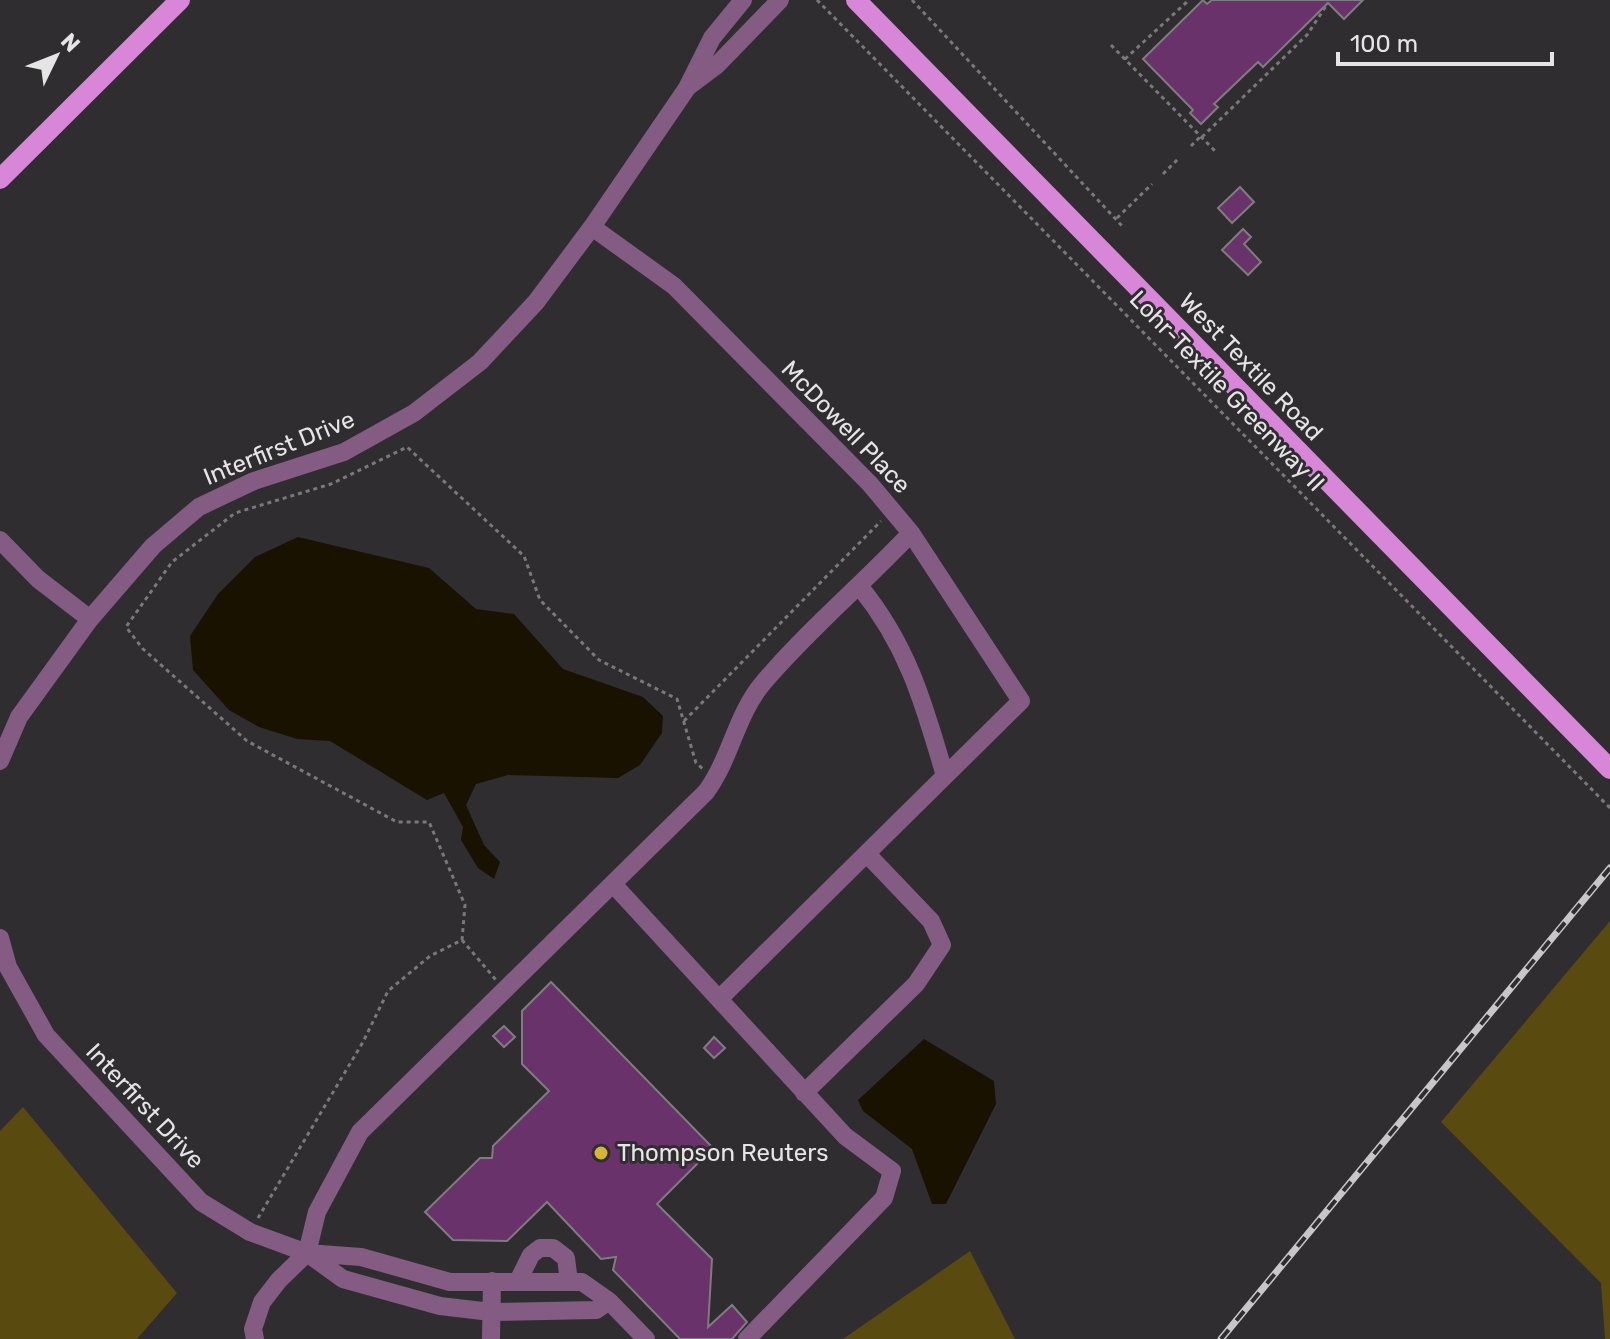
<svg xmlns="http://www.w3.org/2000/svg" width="1610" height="1339" font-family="Rubik,sans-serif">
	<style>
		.green { fill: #594a0f }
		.water { fill: #1a1200 }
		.building { fill: #6a326b; stroke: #7f7c7f; stroke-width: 2 }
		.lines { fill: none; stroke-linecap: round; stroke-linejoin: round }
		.path { stroke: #7a797a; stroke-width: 3; stroke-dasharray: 4 4; stroke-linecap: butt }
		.minor { stroke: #835b83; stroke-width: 18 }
		.major { stroke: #d886d8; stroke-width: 20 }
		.rail-casing { stroke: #c8c7c8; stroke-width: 7 }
		.rail { stroke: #2f2d2f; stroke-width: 4; stroke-dasharray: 12; stroke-linecap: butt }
		.poi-dot { fill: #d7b434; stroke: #2f2d2f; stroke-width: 3 }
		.labels { text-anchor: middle; stroke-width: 6; stroke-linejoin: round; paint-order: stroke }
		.street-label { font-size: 24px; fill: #e6e5e6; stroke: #2f2d2f }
		.poi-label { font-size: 24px; fill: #e6e5e6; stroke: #2f2d2f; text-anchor: start }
	</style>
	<rect width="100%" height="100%" fill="#2f2d2f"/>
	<path class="green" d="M1610 921V1339H1605L1601 1283 1441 1122Z
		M23 1107 177 1293 137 1339H0V1131Z
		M970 1251 1015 1339H843Z"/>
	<path class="water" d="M298 537 429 568 476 609 514 614 563 669 643 697 663 716 662 733 640 765 618 778 508 775 476 784 466 805 484 845 500 862 494 879 478 868 461 840 463 827 444 793 427 800 330 741 297 739 259 727 229 710 193 670 190 636 218 594 255 557Z
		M924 1039 994 1081 996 1104 946 1204H932L912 1149 863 1111 858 1100Z"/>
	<path class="building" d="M1203 0 1207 4 1212 0H1363L1344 19 1328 3 1263 67 1258 62 1214 104 1218 107 1201 124 1190 113 1193 110 1143 59Z
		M1240 187 1254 202 1232 223 1218 208Z
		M1243 229 1251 237 1244 244 1261 262 1248 275 1222 250Z
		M551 982 713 1148 657 1204 712 1259 708 1327 732 1305 747 1322 732 1339H680L613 1270 616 1257 601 1259 547 1202 507 1241 453 1240 425 1212 480 1158H492L493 1146 549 1091 522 1064V1011Z
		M504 1026 515 1037 504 1047 493 1036Z
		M714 1037 725 1048 714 1058 704 1048Z"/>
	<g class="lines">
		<path class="path" d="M817 0 1610 808
			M912 0 1123 227
			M1111 45 1217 153
			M1125 59 1189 0
			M1202 137 1307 35 1328 3
			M1191 146 1200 137
			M1163 174 1180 157
			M1117 218 1152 184
			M684 721 881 521
			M462 940 465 905 429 822H397L247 741 143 649 126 627 172 562 235 513 331 484 407 447 524 556 540 600 599 660 677 699 696 763 703 769
			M258 1218 363 1042 388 991 430 956 462 940 496 980"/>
		<path class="minor" d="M689 86 717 65 780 0
			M592 227 674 286 870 484 911 533 1021 701 719 999
			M0 540 38 579 90 619
			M860 587C908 646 924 704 945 776
			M0 761 19 717 90 619 153 546 199 507 254 481 344 452 414 413 480 362 536 302 592 227 687 88 712 38 743 0
			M613 884 845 1136 892 1171 884 1198 747 1339
			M0 938 8 967 46 1035 201 1202 250 1232 307 1253
			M804 1093 916 984 942 945 931 921 867 854
			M518 1281 531 1255 540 1248H553L566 1258 569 1282
			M609 1301 596 1310 491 1312 440 1306 343 1279 307 1253 361 1257 450 1282H582L609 1301 646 1339
			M255 1339 253 1329 262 1302 279 1280 307 1253 317 1212 360 1132 706 792C731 758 736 715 763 683 808 630 863 584 911 533
			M491 1339 492 1281"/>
		<path class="major" d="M856 0 1610 769
			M0 179 180 0"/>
		<defs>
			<path id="rail" d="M1221 1339 1610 868"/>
		</defs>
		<use href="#rail" class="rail-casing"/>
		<use href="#rail" class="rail"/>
	</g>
	<circle class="poi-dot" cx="601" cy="1153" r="8"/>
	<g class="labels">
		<g class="street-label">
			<text transform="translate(1251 367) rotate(46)" y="8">West Textile Road</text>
			<text transform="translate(1227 391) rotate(46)" y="8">Lohr-Textile Greenway II</text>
			<text transform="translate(846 427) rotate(46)" y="8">McDowell Place</text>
			<text transform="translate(279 448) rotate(-22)" y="8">Interfirst Drive</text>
			<text transform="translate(145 1106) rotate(47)" y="8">Interfirst Drive</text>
		</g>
		<g class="poi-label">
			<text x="617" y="1161">Thompson Reuters</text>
		</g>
	</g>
	<g transform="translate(56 56) rotate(47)" stroke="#2f2d2f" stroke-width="6" paint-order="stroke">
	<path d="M0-6L14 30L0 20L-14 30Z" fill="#e6e5e6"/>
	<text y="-12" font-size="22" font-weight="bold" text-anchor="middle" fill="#e6e5e6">N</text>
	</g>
	<path d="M1338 52v12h214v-12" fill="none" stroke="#e6e5e6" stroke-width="4"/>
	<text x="1350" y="52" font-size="24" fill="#e6e5e6" stroke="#2f2d2f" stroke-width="6" paint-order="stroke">100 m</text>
</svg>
